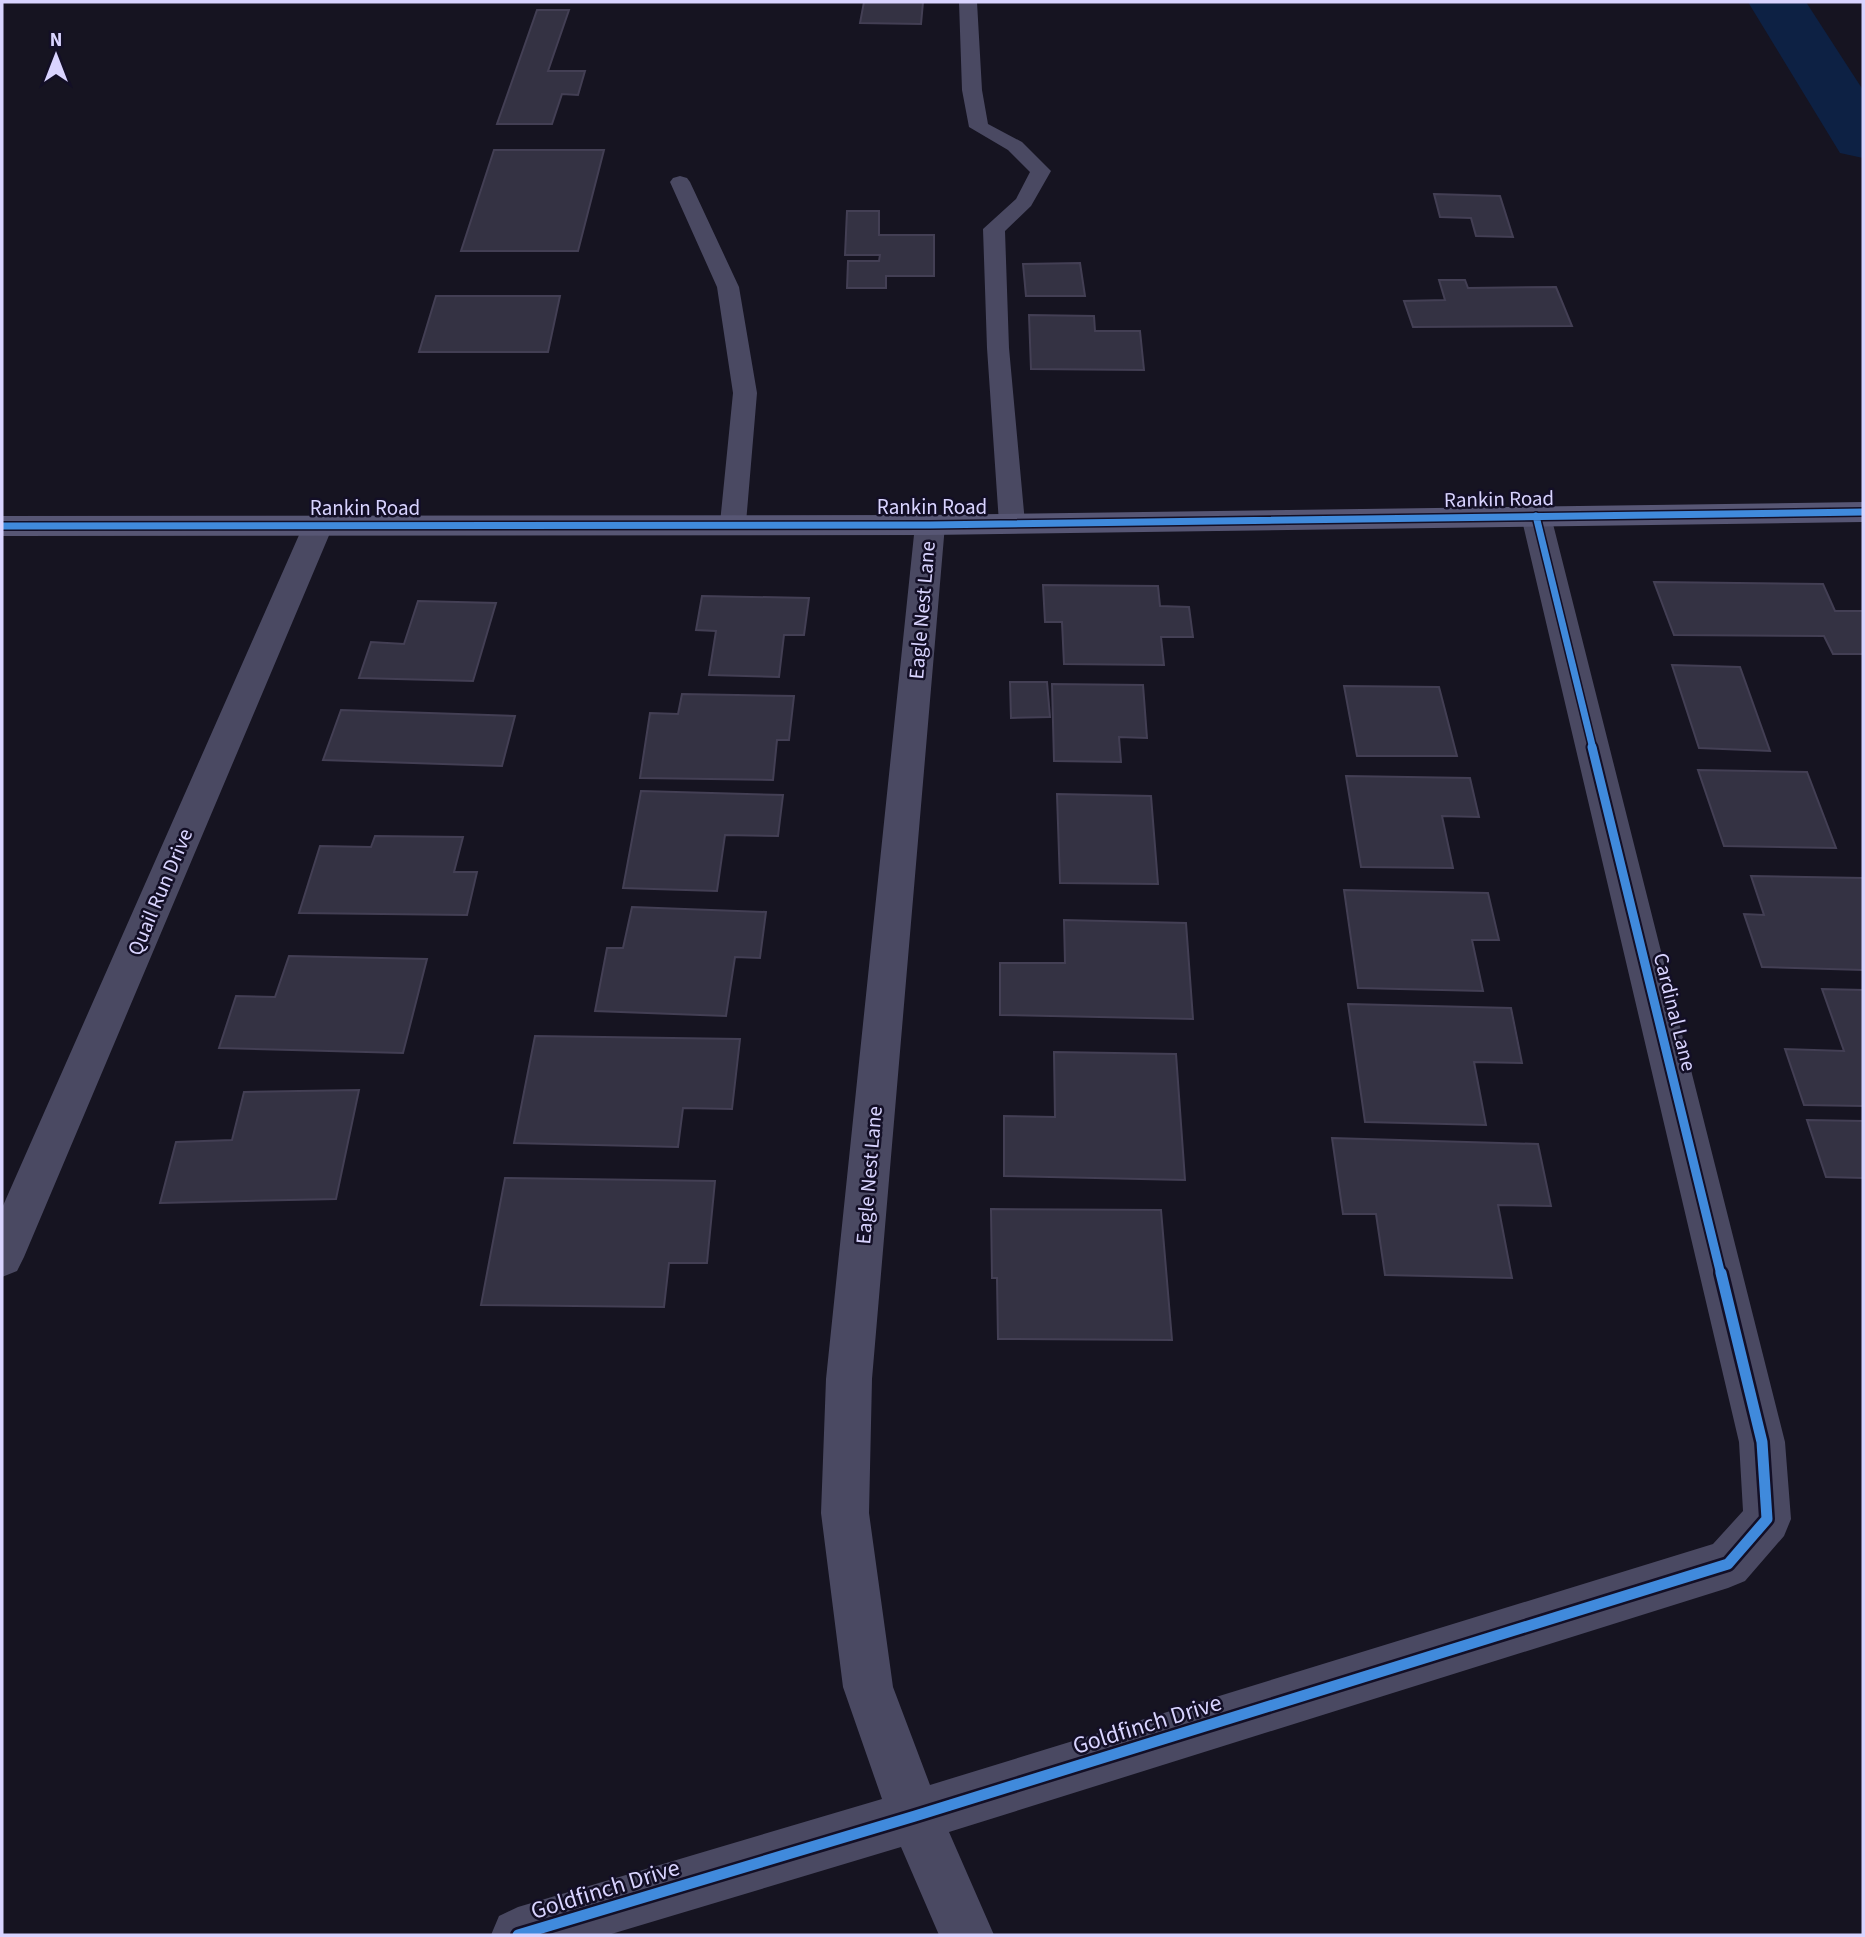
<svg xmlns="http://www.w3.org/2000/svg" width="1865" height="1937" font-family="'Source Sans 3',sans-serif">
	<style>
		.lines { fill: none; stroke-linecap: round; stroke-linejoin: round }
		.river { fill: #0d2144; fill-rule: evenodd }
		.building { fill: #343243; stroke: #433f54; stroke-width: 2 }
		.lane { fill: #4a4962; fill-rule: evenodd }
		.street { fill: #4a4962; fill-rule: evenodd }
		.secondary { fill: #575674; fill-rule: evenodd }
		.cycleway-far2-casing { stroke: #130f26; stroke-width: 10 }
		.cycleway-far1-casing { stroke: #130f26; stroke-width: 13 }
		.cycleway-casing { stroke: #130f26; stroke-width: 16 }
		.cycleway-far2 { stroke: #408adc; stroke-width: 7 }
		.cycleway-far1 { stroke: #408adc; stroke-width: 9 }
		.cycleway { stroke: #408adc; stroke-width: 11 }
		.labels { text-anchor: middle; stroke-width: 5; stroke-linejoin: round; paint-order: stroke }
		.street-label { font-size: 21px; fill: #d9d4ff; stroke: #130f26 }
		.near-street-label { font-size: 24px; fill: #d9d4ff; stroke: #130f26 }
	</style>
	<rect width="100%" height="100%" fill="#161421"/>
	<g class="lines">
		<path class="river" d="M1748 2H1806L1863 90V158L1840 153Z"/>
	</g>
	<path class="building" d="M864 2H923L921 24 860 23Z
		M537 10H569L548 71H585L578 95 562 94 552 124H497Z
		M494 150H604L578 251H461Z
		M1434 194 1500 196 1513 237 1476 236 1471 218 1440 217Z
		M847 211H879V235H934V276H886V288H847L848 261H879L880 255H845Z
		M1080 263 1085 296H1026L1023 264Z
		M1439 280H1465L1468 288 1556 287 1572 326 1413 327 1404 301 1445 300Z
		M436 296H560L548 352H419Z
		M1029 315 1094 316 1095 331H1140L1144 370 1031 369Z
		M1654 582 1823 584 1835 611H1863V654H1833L1824 636 1674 635Z
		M1043 585 1158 586 1160 606 1189 607 1193 637H1161L1164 665 1064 664 1062 622H1045Z
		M702 596 809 598 804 635H784L779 677 709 675 716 631 696 630Z
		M418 601 496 603 473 681 359 678 371 642 404 644Z
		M1672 665 1740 667 1770 751 1699 748Z
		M1010 682H1047L1050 717 1011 718Z
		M1052 684 1143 685 1147 738 1119 737 1121 762 1054 761Z
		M1344 686 1439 687 1457 756H1357Z
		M682 694 794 696 789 740H777L773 780 640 778 650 713 678 714Z
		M341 710 515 716 502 766 323 760Z
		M1698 770 1807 772 1836 848 1724 846Z
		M1346 776 1470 778 1479 817 1442 816 1453 868 1361 867Z
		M641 791 783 795 778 836 725 835 717 891 623 888Z
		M1057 794 1151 796 1158 884 1060 883Z
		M375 836 463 837 454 872H477L467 915 299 913 320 846 371 847Z
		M1751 876 1863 878V970L1762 967 1744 914 1764 915Z
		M1344 890 1488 893 1499 940H1472L1483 991 1358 988Z
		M632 907 766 912 760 958 735 957 726 1016 595 1011 607 948H623Z
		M1064 920 1186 923 1193 1019 1000 1015V963H1065Z
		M289 956 427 959 403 1053 219 1048 236 996 275 997Z
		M1822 989 1863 990V1106L1804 1105 1785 1049 1844 1051Z
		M1348 1004 1511 1008 1522 1063 1474 1062 1486 1125 1365 1122Z
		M535 1036 740 1039 732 1109 683 1108 678 1147 514 1143Z
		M1054 1052 1176 1054 1185 1180 1004 1176V1116L1055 1117Z
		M359 1090 336 1199 160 1203 176 1142 232 1140 244 1092Z
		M1807 1120 1863 1121V1178L1826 1177Z
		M1332 1138 1538 1144 1551 1206 1498 1205 1512 1278 1385 1275 1376 1214H1343Z
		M505 1178 715 1181 707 1263H669L664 1307 481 1305Z
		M991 1209 1161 1210 1172 1340 998 1339 997 1278H992Z"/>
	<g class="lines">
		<path class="lane" d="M959 2H977L982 90 988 124 1022 142 1051 171 1031 206 1005 231 1009 348 1025 523 1021 529 1012 531 1003 529 999 523 987 348 983 229 1016 199 1030 172 1008 150 969 127 962 90Z
			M680 176 687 178 690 182 739 287 757 393 746 523 742 529 733 531 724 529 720 523 733 393 717 287 670 182 673 178Z"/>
		<path class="street" d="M1536 506 1547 509 1551 516 1785 1442 1791 1519 1784 1536 1745 1581 1728 1588 949 1832 994 1935H939L901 1847 608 1935H491L499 1916 518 1907 882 1799 843 1687 821 1513 826 1379 915 525 919 518 930 515 941 518 945 525 872 1379 869 1513 893 1687 930 1785 1713 1544 1743 1511 1739 1442 1521 516 1525 509Z
			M318 516 329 519 333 526 24 1257 17 1271 2 1277V1208L303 526 307 519Z"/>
		<path class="secondary" d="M1863 502V522L930 535 2 536V516L930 515Z"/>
		<defs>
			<path id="cycleway-far2" d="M1536 516 1593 749
				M2 526 930 525 1863 512"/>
			<path id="cycleway-far1" d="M1592 747 1721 1275"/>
			<path id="cycleway" d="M518 1935 915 1816 1728 1564 1767 1519 1762 1442 1721 1273"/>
		</defs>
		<use href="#cycleway-far2" class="cycleway-far2-casing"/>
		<use href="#cycleway-far1" class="cycleway-far1-casing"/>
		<use href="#cycleway" class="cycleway-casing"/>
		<use href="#cycleway-far2" class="cycleway-far2"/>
		<use href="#cycleway-far1" class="cycleway-far1"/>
		<use href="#cycleway" class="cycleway"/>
	</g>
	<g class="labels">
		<g class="street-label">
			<text transform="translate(1499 499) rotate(-1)" y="7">Rankin Road</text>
			<text x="932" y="514">Rankin Road</text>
			<text x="365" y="515">Rankin Road</text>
			<text transform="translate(922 610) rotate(-85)" y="7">Eagle Nest Lane</text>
			<text transform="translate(160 892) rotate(-67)" y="7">Quail Run Drive</text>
			<text transform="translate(1675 1012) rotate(76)" y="7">Cardinal Lane</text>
			<text transform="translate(869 1175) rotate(-85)" y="7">Eagle Nest Lane</text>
		</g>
		<g class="near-street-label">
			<text transform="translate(1147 1724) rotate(-17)" y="8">Goldfinch Drive</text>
			<text transform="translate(605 1889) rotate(-17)" y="8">Goldfinch Drive</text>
		</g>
	</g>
	<rect width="1865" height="1937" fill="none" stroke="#d9d4ff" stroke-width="7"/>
	<g transform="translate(56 56)" stroke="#130f26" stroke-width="5" paint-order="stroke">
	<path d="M0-5L12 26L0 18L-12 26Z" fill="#d9d4ff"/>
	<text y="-10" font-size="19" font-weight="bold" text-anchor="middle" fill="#d9d4ff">N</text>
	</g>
</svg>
